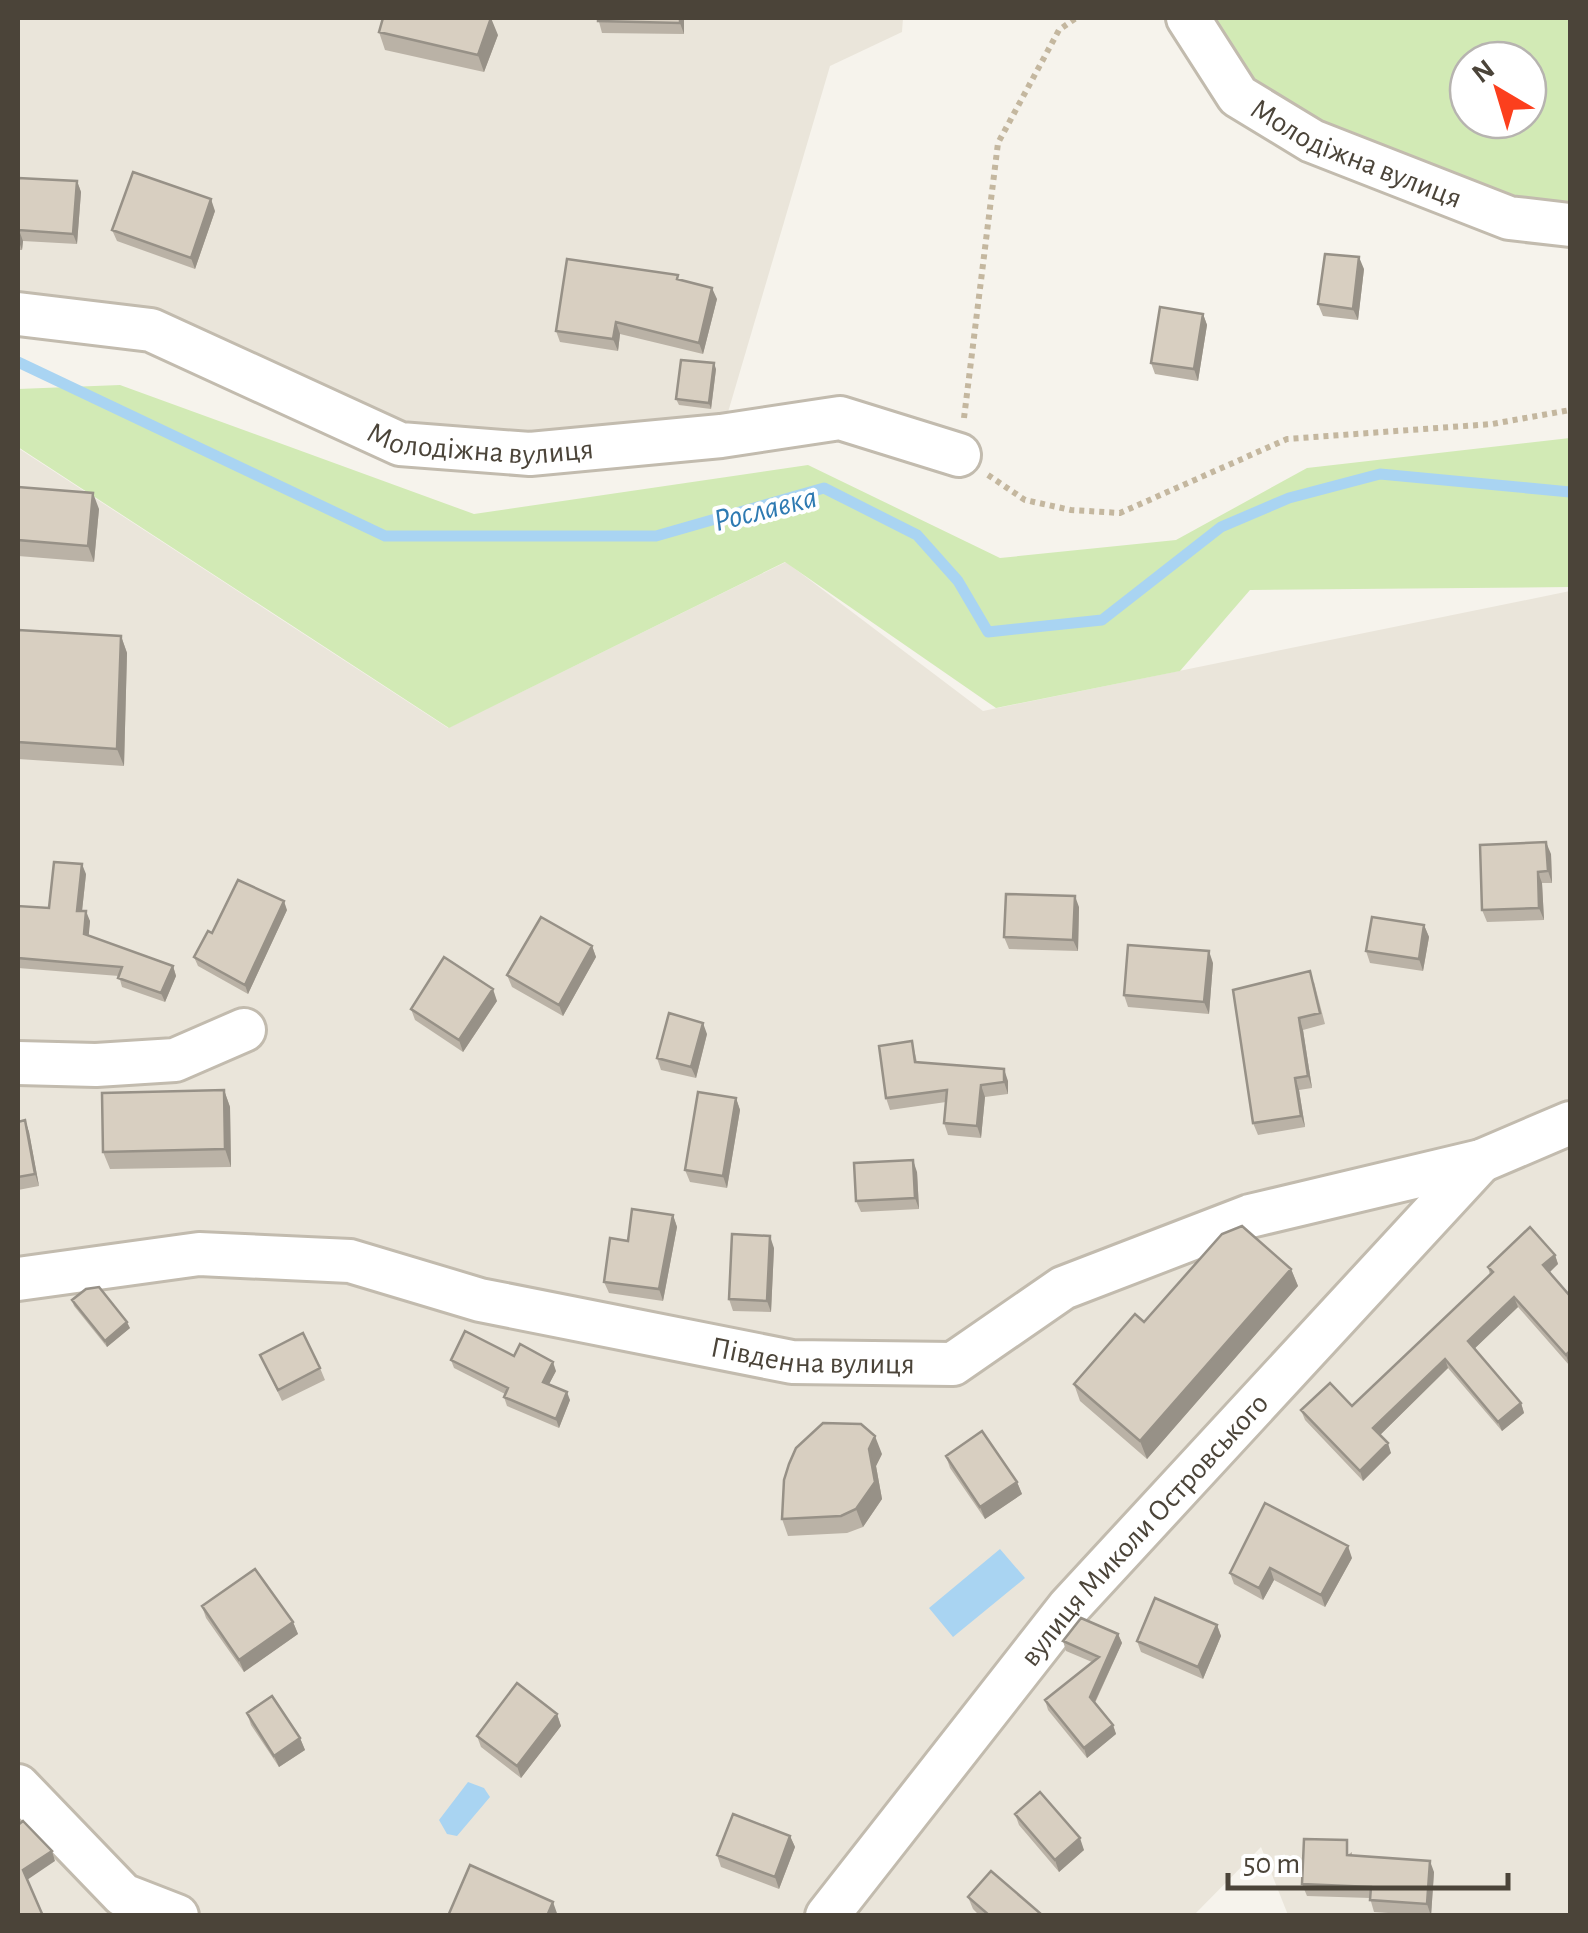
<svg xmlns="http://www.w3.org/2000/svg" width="1588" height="1933" font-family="'Alegreya Sans',sans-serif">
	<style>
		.residential { fill: #eae5da }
		.green { fill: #d2eab5; fill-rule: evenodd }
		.water { fill: #a9d4f2 }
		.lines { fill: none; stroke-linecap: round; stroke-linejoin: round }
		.stream { stroke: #a9d4f2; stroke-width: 11 }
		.street-casing { stroke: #c2bbae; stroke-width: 48 }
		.path { stroke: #c4b79f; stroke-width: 6; stroke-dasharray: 5 5; stroke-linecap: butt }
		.street { stroke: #fff; stroke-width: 42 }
		.wall { fill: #bab2a6 }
		.shaded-wall { fill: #979187 }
		.building { fill: #d8cfc1; stroke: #979187; stroke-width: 2.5 }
		.labels { text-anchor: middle; stroke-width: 8; stroke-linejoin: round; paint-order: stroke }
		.street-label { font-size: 30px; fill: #4b4439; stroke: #fff }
		.water-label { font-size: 32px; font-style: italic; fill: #2e7ab2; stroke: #fff }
	</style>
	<rect width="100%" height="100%" fill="#f6f3ec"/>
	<path class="residential" d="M18 18H903L902 32 830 66 721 436 400 444 151 330 18 314Z
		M18 448 448 728 786 562 983 711 1570 591V1915H1288L1261 1847 1194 1915 18 1916Z"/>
	<path class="green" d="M1188 18H1570V225L1312 141ZM1468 60H1528V120H1468Z
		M120 385 474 514 808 465 1000 558 1176 540 1307 468 1570 438V587L1250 590 1180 671 996 708 785 562 449 728 18 447V389Z"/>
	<path class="water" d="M1000 1549 1025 1578 953 1637 929 1608Z
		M468 1782 484 1788 490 1797 457 1836 447 1834 439 1820Z"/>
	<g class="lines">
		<path class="stream" d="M18 362 385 536H656L824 488 917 535 958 581 988 632 1102 620 1221 527 1289 498 1380 474 1570 492"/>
		<defs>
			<g id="street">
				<path id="s1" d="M1188 18 1238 96 1312 141 1509 218 1570 225"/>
				<path id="s2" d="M18 314 151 330 400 444 530 454 721 436 840 418 959 455"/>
				<path d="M18 1063 96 1065 175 1060 244 1030"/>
				<path id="s3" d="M18 1279 199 1254 350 1261 480 1300 792 1362 953 1364 1063 1288 1250 1216 1481 1161 1570 1123"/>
				<path d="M18 1786 123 1895 177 1916"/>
				<path id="s4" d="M827 1916 1069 1607 1481 1161"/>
			</g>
		</defs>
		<use href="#street" class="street-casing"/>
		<path class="path" d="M964 418 998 143 1059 30 1076 18
			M988 475 1025 500 1071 510 1120 513 1287 439 1492 424 1570 410"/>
		<use href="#street" class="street"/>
	</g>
	<path class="wall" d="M598 18H684V34L602 33Z
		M379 32 498 35 484 72 385 50Z
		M18 178 77 181 81 192 77 244 23 241 22 250H18Z
		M215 211 195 269 117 241 112 230Z
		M1364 269 1358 320 1323 316 1318 304Z
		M680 280 717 299 703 354 620 334 618 351 560 342 556 331Z
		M1203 314 1207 325 1198 381 1155 374 1151 363Z
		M716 369 711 409 679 405 676 399Z
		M18 487 99 509 94 562 18 556Z
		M18 630 121 636 127 653 124 766 18 759Z
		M1551 854 1552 883H1542L1544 920 1487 922 1482 910Z
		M86 874 82 911 90 921 88 936 173 966 176 976 165 1002 122 987 119 976 18 968V906L49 908Z
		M1079 907 1078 951 1009 949 1004 937Z
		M287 910 248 994 198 966 194 957 212 933Z
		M1424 925 1429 937 1423 971 1370 963 1366 951Z
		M592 946 596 957 563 1016 512 987 507 975Z
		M1213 963 1209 1014 1128 1007 1124 995Z
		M1314 982 1325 1024 1303 1030 1312 1088 1299 1090 1305 1127 1258 1135 1253 1123Z
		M497 1001 463 1052 415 1020 411 1009Z
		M707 1034 696 1078 661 1070 657 1058Z
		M912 1041 917 1062 1008 1081V1094L985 1097 981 1138 948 1135 944 1123 946 1102 890 1110 886 1098Z
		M224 1090 230 1107 231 1167 110 1169 103 1152Z
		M736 1098 740 1110 727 1188 690 1182 685 1170Z
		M25 1120 29 1132 39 1186 18 1190V1122Z
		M917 1172 919 1209 861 1212 856 1201Z
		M673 1215 677 1227 663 1301 609 1293 604 1282Z
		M774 1248 771 1312 733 1311 729 1299Z
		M1555 1255 1558 1264 1549 1272 1569 1365 1518 1307 1474 1349 1521 1403 1524 1413 1502 1431 1448 1368 1380 1435 1391 1453 1363 1481 1305 1420 1301 1410 1352 1406 1490 1275 1488 1267Z
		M1291 1269 1298 1286 1147 1459 1080 1401 1074 1384 1144 1322Z
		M72 1300 130 1328 107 1347 74 1306Z
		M260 1355 320 1368 325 1380 282 1401Z
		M514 1356 556 1371 549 1384 570 1400 559 1428 507 1406 504 1397 505 1394 454 1368 451 1360Z
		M882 1454 876 1466 882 1499 863 1527 847 1533 788 1536 782 1519Z
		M946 1456 1017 1482 1022 1494 985 1519 950 1468Z
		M1352 1558 1325 1607 1274 1580 1263 1600 1234 1584 1230 1573Z
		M202 1606 293 1622 298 1634 244 1672 206 1618Z
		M1217 1625 1221 1636 1203 1679 1141 1652 1137 1641Z
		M1118 1634 1122 1643 1095 1703 1113 1725 1116 1734 1087 1758 1048 1710 1045 1700 1092 1662 1066 1651 1063 1641Z
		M247 1713 300 1738 305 1750 279 1767 251 1725Z
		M557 1714 561 1726 521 1778 481 1747 477 1736Z
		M1015 1814 1084 1850 1059 1872 1019 1825Z
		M790 1836 795 1847 779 1889 721 1867 717 1855Z
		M1352 1852V1855L1434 1872 1431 1916 1374 1912 1370 1898 1307 1896 1302 1884Z
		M968 1897 1042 1916H980L973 1909Z"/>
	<path class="shaded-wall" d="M491 18 498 35 484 72 478 55Z
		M680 18H684V34L680 23Z
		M77 181 81 192 77 244 73 234Z
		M211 199 215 211 195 269 191 258Z
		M19 230 23 241 22 250 18 239Z
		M1359 257 1364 269 1358 320 1353 309Z
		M712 288 717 299 703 354 699 343Z
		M1203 314 1207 325 1198 381 1194 369Z
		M616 322 620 334 618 351 613 339Z
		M714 363 716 369 711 409 709 403Z
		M93 493 99 509 94 562 88 546Z
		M121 636 127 653 124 766 117 749Z
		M1546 842 1551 854 1552 883 1548 871Z
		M82 864 86 874 81 920 77 911Z
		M1538 872 1542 883 1544 920 1539 908Z
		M1075 896 1079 907 1078 951 1073 940Z
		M284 901 287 910 248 994 245 985Z
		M86 911 90 921 88 944 84 934Z
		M1424 925 1429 937 1423 971 1419 959Z
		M592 946 596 957 563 1016 559 1005Z
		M1209 951 1213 963 1209 1014 1204 1002Z
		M173 966 176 976 165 1002 161 993Z
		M493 989 497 1001 463 1052 459 1040Z
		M1299 1018 1303 1030 1312 1088 1308 1076Z
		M703 1023 707 1034 696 1078 691 1067Z
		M1004 1069 1008 1081V1094L1004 1082Z
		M1295 1078 1299 1090 1305 1127 1301 1116Z
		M981 1085 985 1097 981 1138 977 1126Z
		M224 1090 230 1107 231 1167 225 1149Z
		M736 1098 740 1110 727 1188 723 1176Z
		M25 1120 29 1132 39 1186 35 1174Z
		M913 1160 917 1172 919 1209 915 1198Z
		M673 1215 677 1227 663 1301 659 1289Z
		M770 1236 774 1248 771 1312 767 1301Z
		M1555 1255 1558 1264 1547 1275 1543 1265Z
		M1291 1269 1298 1286 1147 1459 1140 1441Z
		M1514 1297 1518 1307 1472 1351 1468 1341Z
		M127 1322 130 1328 107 1347 105 1341Z
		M1570 1351V1363L1569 1365 1566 1355Z
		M1445 1359 1448 1368 1377 1438 1373 1428Z
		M553 1362 556 1371 546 1390 543 1382Z
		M567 1392 570 1400 559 1428 556 1419Z
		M1521 1403 1524 1413 1502 1431 1498 1422Z
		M875 1436 882 1454 876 1466 882 1499 863 1527 856 1509 869 1449Z
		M1388 1443 1391 1453 1363 1481 1360 1471Z
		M1017 1482 1022 1494 985 1519 980 1507Z
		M1348 1546 1352 1558 1325 1607 1321 1595Z
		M1270 1568 1274 1580 1263 1600 1259 1588Z
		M293 1622 298 1634 244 1672 239 1660Z
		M1217 1625 1221 1636 1203 1679 1198 1667Z
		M1118 1634 1122 1643 1093 1706 1090 1697Z
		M557 1714 561 1726 521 1778 517 1766Z
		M1113 1725 1116 1734 1087 1758 1084 1748Z
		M300 1738 305 1750 279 1767 274 1756Z
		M790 1836 795 1847 779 1889 775 1877Z
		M1080 1838 1084 1850 1059 1872 1055 1860Z
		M52 1851 55 1861 27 1880 23 1870Z
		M1430 1861 1434 1872 1431 1916 1427 1904Z
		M553 1902 558 1916H547Z"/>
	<path class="building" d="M383 18H491L478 55 379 32Z
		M598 18H680V23L598 21Z
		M133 172 211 199 191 258 112 230Z
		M18 178 77 181 73 234 19 230 18 239Z
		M1325 254 1359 257 1353 309 1318 304Z
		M567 259 678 275 677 279 712 288 699 343 616 322 613 339 556 331Z
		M1160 307 1203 314 1194 369 1151 363Z
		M681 360 714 363 709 403 676 399Z
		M18 487 93 493 88 546 18 540Z
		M18 630 121 636 117 749 18 742Z
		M1546 842 1548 871 1538 872 1539 908 1482 910 1480 845Z
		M54 862 82 864 77 911H86L84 934 173 966 161 993 118 978 122 967 18 958V906L49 908Z
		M238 880 284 901 245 985 194 957 208 931 212 933Z
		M1006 894 1075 896 1073 940 1004 937Z
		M541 917 592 946 559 1005 507 975Z
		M1372 917 1424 925 1419 959 1366 951Z
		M1128 945 1209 951 1204 1002 1124 995Z
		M444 957 493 989 459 1040 411 1009Z
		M1310 971 1320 1013 1299 1018 1308 1076 1295 1078 1301 1116 1253 1123 1233 990Z
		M669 1013 703 1023 691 1067 657 1058Z
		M912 1041 915 1062 1004 1069V1082L981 1085 977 1126 944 1123 947 1090 886 1098 879 1046Z
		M224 1090 225 1149 103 1152 102 1093Z
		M698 1092 736 1098 723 1176 685 1170Z
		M25 1120 35 1174 18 1177V1122Z
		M913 1160 915 1198 856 1201 854 1163Z
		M632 1209 673 1215 659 1289 604 1282 610 1238 628 1241Z
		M1242 1226 1291 1269 1140 1441 1074 1384 1135 1314 1144 1322 1222 1234Z
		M1530 1227 1555 1255 1543 1265 1570 1296V1351L1566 1355 1514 1297 1468 1341 1521 1403 1498 1422 1445 1359 1373 1428 1388 1443 1360 1471 1301 1410 1330 1383 1352 1406 1493 1272 1488 1267Z
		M732 1234 770 1236 767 1301 729 1299Z
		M99 1287 127 1322 105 1341 72 1300 86 1289Z
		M465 1331 514 1356 520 1344 553 1362 543 1382 567 1392 556 1419 504 1397 508 1388 451 1360Z
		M303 1333 320 1368 278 1390 260 1355Z
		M823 1423 861 1424 875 1436 869 1449 875 1482 856 1509 841 1516 782 1519 784 1480 789 1464 796 1448Z
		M982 1431 1017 1482 980 1507 946 1456Z
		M1265 1503 1348 1546 1321 1595 1270 1568 1259 1588 1230 1573Z
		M255 1569 293 1622 239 1660 202 1606Z
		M1155 1598 1217 1625 1198 1667 1137 1641Z
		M1081 1618 1118 1634 1090 1697 1113 1725 1084 1748 1045 1700 1099 1657 1063 1641Z
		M517 1683 557 1714 517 1766 477 1736Z
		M272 1696 300 1738 274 1756 247 1713Z
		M1040 1792 1080 1838 1055 1860 1015 1814Z
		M733 1814 790 1836 775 1877 717 1855Z
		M23 1821 52 1851 23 1870 43 1916H18V1825Z
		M1304 1839 1347 1840V1855L1430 1861 1427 1904 1370 1900 1371 1887 1302 1884Z
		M470 1865 553 1902 547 1916H448Z
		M991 1871 1041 1914 1040 1916H990L968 1897Z"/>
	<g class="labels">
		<g class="street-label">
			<text dy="10" stroke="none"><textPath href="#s1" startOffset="225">Молодіжна вулиця</textPath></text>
			<text dy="10" stroke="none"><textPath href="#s2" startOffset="488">Молодіжна вулиця</textPath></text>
			<text dy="10" stroke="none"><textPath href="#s3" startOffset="808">Південна вулиця</textPath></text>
			<text dy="10" stroke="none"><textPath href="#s4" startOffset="500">вулиця Миколи Островського</textPath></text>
		</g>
		<g class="water-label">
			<text transform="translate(765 508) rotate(-14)" y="11">Рославка</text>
		</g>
	</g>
	<rect width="1588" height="1933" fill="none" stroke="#4b4439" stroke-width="40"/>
	<g transform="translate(1498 90) rotate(322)"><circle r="48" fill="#ffffff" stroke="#b7b4b0" stroke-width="2.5"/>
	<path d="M0-8L18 38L0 25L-18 38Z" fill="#fc3f1d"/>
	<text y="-15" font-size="28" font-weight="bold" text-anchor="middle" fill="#4b4439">N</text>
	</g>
	<path d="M1228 1873v15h280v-15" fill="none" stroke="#4b4439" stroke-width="5"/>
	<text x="1243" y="1873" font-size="30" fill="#4b4439" stroke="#ffffff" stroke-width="8" paint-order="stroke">50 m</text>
</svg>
